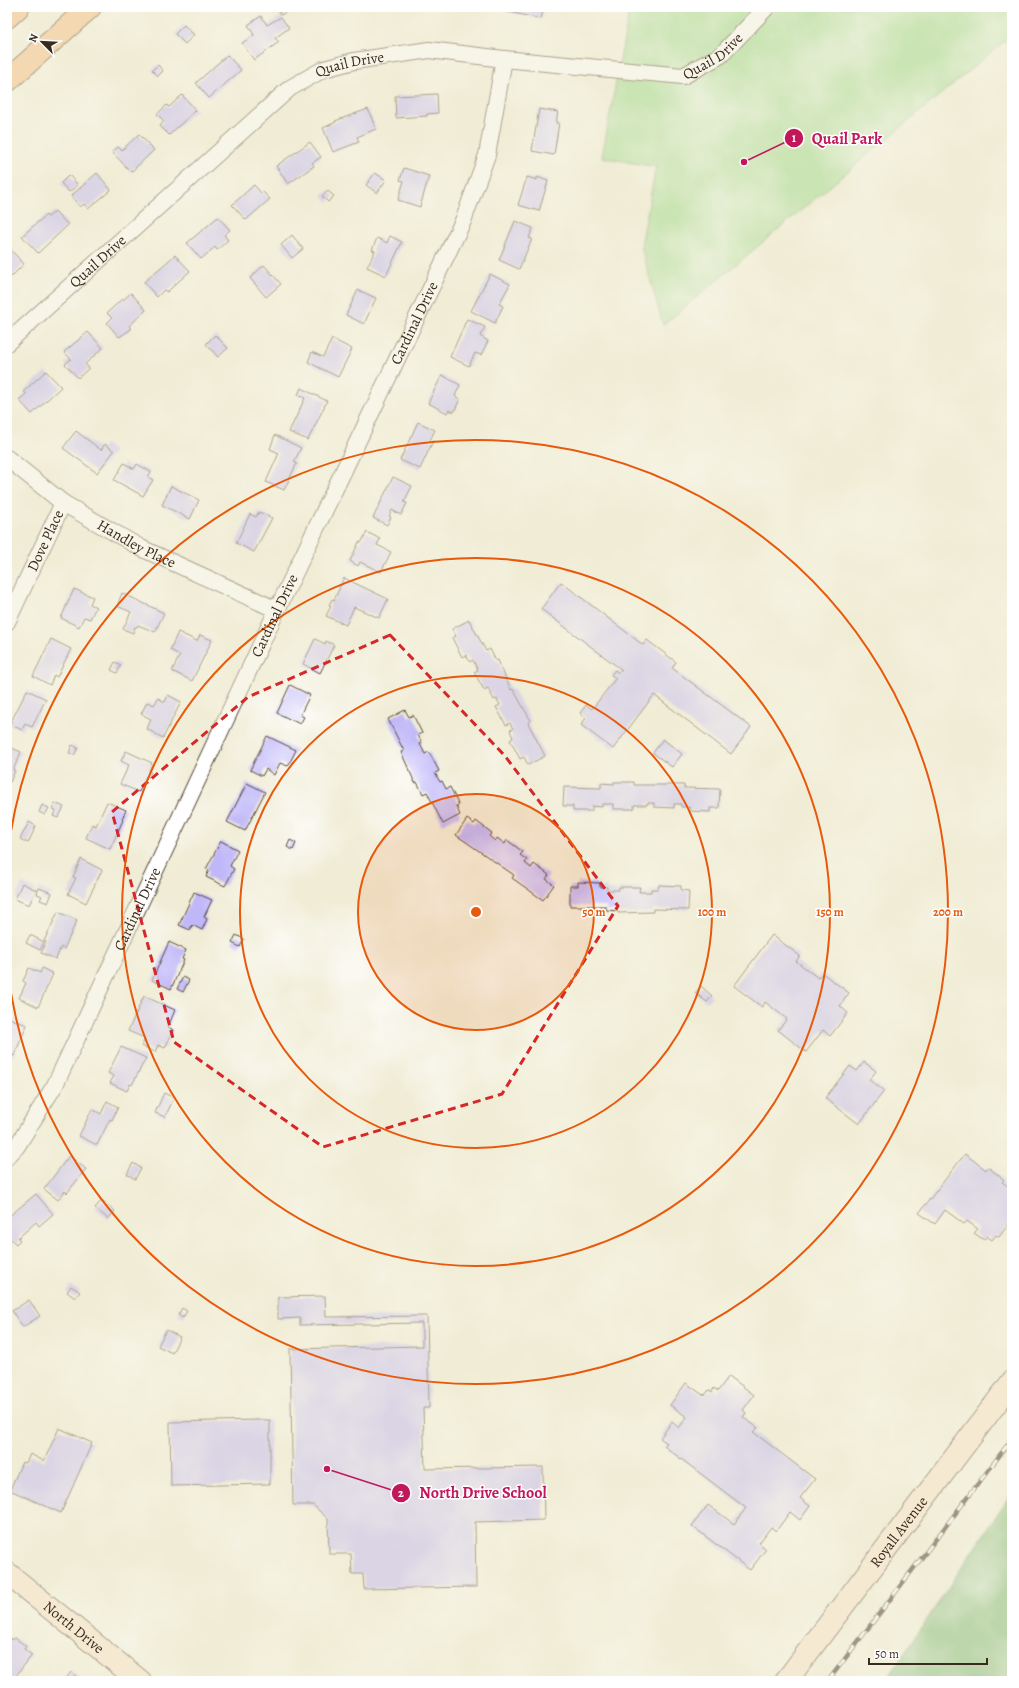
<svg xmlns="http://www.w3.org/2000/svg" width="1019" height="1688" font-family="Alegreya,serif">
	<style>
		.green { fill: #9eda8d; stroke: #6c8256 }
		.forest { fill: #7eba78; stroke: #5c724b }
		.building { fill: #c0b7f8 }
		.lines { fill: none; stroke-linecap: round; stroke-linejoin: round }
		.street-casing { stroke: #564739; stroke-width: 18 }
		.secondary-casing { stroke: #564739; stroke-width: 24 }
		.highway-casing { stroke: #564739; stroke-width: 24 }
		.street { stroke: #fff; stroke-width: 16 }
		.secondary { stroke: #fbe5cf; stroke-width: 22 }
		.highway { stroke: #f6be87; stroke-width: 22 }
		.rail-casing { stroke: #3b2a1e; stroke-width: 4.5 }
		.rail { stroke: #fff; stroke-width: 3; stroke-dasharray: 9; stroke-linecap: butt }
		.marked { fill: none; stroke: #d62828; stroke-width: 3; stroke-dasharray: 8 5; stroke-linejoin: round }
		.ring { fill: none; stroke: #e8590c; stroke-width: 2 }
		.labels { text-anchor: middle; stroke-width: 3; stroke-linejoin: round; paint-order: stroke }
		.street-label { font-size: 15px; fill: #3b2a1e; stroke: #fff }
		.centre { fill: #e8590c; stroke: #fff; stroke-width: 2 }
		.ring-label { font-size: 12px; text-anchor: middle; font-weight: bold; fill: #e8590c; stroke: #fff; stroke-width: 3; stroke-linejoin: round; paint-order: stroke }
		.leader { fill: none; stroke: #c2185b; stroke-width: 1.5 }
		.callout-dot { fill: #c2185b; stroke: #fff; stroke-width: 1.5 }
		.mark-label { font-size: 12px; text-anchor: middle; font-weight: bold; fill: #fff }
		.callout-label { font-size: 16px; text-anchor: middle; font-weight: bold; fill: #c2185b; stroke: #fff; stroke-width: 3; stroke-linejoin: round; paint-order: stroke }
	</style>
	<rect width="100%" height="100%" fill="#fff"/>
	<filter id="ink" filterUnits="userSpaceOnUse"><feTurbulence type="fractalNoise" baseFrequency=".025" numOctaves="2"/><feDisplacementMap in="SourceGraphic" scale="8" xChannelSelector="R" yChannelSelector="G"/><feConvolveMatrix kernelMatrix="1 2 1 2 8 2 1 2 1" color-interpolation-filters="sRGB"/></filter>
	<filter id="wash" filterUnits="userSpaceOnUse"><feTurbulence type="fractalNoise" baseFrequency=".012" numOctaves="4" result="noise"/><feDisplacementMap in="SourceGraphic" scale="16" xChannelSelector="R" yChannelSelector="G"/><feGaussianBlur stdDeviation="0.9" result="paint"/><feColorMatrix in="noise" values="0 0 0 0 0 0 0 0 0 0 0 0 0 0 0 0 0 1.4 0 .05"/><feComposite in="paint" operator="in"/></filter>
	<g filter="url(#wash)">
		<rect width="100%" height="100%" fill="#f0ecd5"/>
		<path class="green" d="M630 7H1012V35L663 325 641 246 656 167 602 157Z"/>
		<path class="forest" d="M1012 1492V1681H886Z"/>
		<g id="blocks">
			<path class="building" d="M278 7H294L281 15 277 8Z
				M505 7H544L541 19 504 11Z
				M261 16 267 25 281 17 289 28 275 38 279 42 254 60 242 43 254 35 248 25Z
				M184 25 194 35 185 44 175 34Z
				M227 55 241 70 209 98 196 83Z
				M158 65 163 71 158 76 152 70Z
				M437 94 438 113 427 114V116L396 118 395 96Z
				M182 95 196 110 169 135 160 126 164 121 157 114 167 105 169 107Z
				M368 109 376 129 357 137 359 142 333 152 323 128 336 122 335 121Z
				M539 109 558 112 556 123H559L554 155 532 151Z
				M139 134 154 150 131 172 112 152 118 147 122 150Z
				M310 142 321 157 312 163 314 166 288 184 276 166Z
				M404 168 429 176 420 207 398 200 404 181 400 180Z
				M97 173 111 190 88 209 84 204 80 207 71 196Z
				M375 173 386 180 377 193 366 185Z
				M69 175 78 185 69 192 61 183Z
				M527 177 537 180V177L548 181 539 211 518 205Z
				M254 185 261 193 263 192 270 199 246 220 232 205Z
				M328 191 334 196 328 202 322 196Z
				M55 211 68 225 38 253 22 236 46 215 48 217Z
				M218 217 230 230 224 235 228 240 217 250 215 247 201 259 187 243Z
				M515 221 533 228 529 238 532 239 519 269 499 260Z
				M292 235 303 249 292 258 281 245Z
				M390 236 402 242 386 276 367 267 375 251 372 250 377 238 387 243Z
				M9 248 24 264 7 281V250Z
				M175 255 190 271 167 292 164 290 157 297 144 282Z
				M264 265 281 284 266 297 250 278Z
				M490 274 510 284 499 304 503 306 495 323 471 311Z
				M358 290 376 298 364 324 346 315Z
				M131 293 146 310 129 326 131 329 130 330 119 337 107 323 112 318 107 313 122 299 123 300Z
				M467 319 485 327 480 336 488 341 481 355 475 353 469 366 450 357Z
				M88 332 103 348 85 364 89 368 78 378 65 364 71 359 64 352Z
				M215 335 228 348 218 357 206 344Z
				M332 339 352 349 338 377 308 362 312 352 323 357Z
				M46 371 61 387 32 414 19 400 26 394 24 391Z
				M442 375 460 385 455 396 460 399 454 412 449 410 447 413 428 403Z
				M301 388 327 401 308 440 289 432 305 398 298 395Z
				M418 422 435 430 430 440 433 441 420 469 400 460Z
				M76 431 101 450 105 444 114 451 97 473 63 448Z
				M275 435 301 448 294 462 297 463 284 490 266 482 279 453 270 449Z
				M124 463 134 469 137 464 151 472 148 477 153 480 143 496 114 480Z
				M393 477 412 486 404 502 407 503 401 515 392 510 389 516 391 517 387 525 373 518Z
				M171 486 199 500 190 519 162 505Z
				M259 512 272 518 254 552 236 543 250 514 256 517Z
				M367 532 380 539 377 545 391 552 381 572 360 562 358 566 350 561 359 542 361 543Z
				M344 578 388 599 379 618 354 607 346 625 326 616 331 606 329 605 332 599 334 600Z
				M561 582 643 645 647 640 676 662 672 668 751 727 731 754 654 695 613 749 581 725 586 718 580 713 586 705 592 709 616 678 611 675 615 670 619 673 622 670 541 609Z
				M74 589 93 597 90 604 96 607 90 619 84 617 79 627 61 618Z
				M122 593 164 613 155 632 138 625 137 627H135L133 633 123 629 131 612 117 606Z
				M469 620 486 651 490 649 496 661 498 660 511 690 513 689 531 721 528 723 545 756 528 765 524 757 520 759 510 740 513 738 510 730 513 729 510 723 506 725 496 707 500 705 497 699 494 700 488 688 484 690 474 672 478 670 473 660 470 662 466 655 462 657 452 638 456 636 452 629Z
				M178 632 197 641 200 635 212 640 192 681 172 671 180 655 170 650Z
				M51 639 71 649 57 677 54 675 50 685 33 676Z
				M315 639 325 644 326 641 334 645 320 673 303 664Z
				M115 662 121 665 117 673 111 670Z
				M290 685 310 695 300 715 304 717 300 724 277 713Z
				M27 690 46 699 32 727 25 724 22 730 10 724Z
				M168 695 181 702 163 738 147 729 151 719 141 714 147 702 154 705 158 698 165 702Z
				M405 710 409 717 413 715 422 733 418 735 422 743 420 744 425 754 429 752 439 771 435 773 440 782 442 781 446 789 450 787 459 805 456 806 460 815 443 824 427 792 423 794 417 782 415 783 401 752 404 751 388 719Z
				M267 736 296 750 288 766 280 763 274 775 266 769 262 776 250 770Z
				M663 739 682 754 672 767 653 753Z
				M72 745 78 748 74 755 69 753Z
				M7 746 21 752 13 770 15 771 10 782 7 781Z
				M126 751 152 763 149 771 151 772 149 777 146 776 139 792 120 784 129 765 121 761Z
				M614 782H634V785H684V788L720 789 719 808H710V812L689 811 690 807H681V804H674V808L654 807V803H647V805H634V809H613V804H602V807L592 806V811H573V806H563L564 787 601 788V783L614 784Z
				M247 783 265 792 245 831 227 822Z
				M107 802 126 810 122 819 123 820 110 849 86 838 92 824 96 826Z
				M55 803 64 807 58 818 53 816 56 810 52 809Z
				M42 805 49 808 45 815 39 812Z
				M467 819 474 824 476 821 492 833 489 836 495 841 497 838 505 844 507 840 523 852 520 855 527 860 525 863 531 868 534 864 549 875 546 879 554 885 543 900 512 878 514 875 456 835Z
				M29 822 36 826 28 843 20 839Z
				M290 840 296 843 293 850 287 847Z
				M221 841 238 850 230 866 234 869 225 886 206 877 209 870 206 869Z
				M81 859 102 870 86 903 68 894 76 878 73 877Z
				M578 882 600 883V887H607V890H619V887H640L639 892H651V889H658L659 885 681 886V890L689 891 688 910 653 909V912L618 913V911L606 910V906H570V886H578Z
				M22 883 36 890 29 905 15 899Z
				M39 888 52 893 48 903 40 900 42 896 37 894Z
				M194 892 212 900 204 917 207 919 202 930 192 925 190 930 179 925Z
				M58 912 77 920 64 949 61 947 56 959 41 953 46 942 44 941Z
				M30 935 44 942 40 950 26 943Z
				M236 935 244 939 240 947 232 943Z
				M772 935 800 956 796 961 818 978 822 973 849 993 840 1006 848 1013 830 1036 823 1030 806 1052 778 1030 787 1019 765 1002 762 1007 734 986Z
				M169 942 186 950 182 959 184 960 171 989 152 980Z
				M29 968 40 973 42 968 53 974 38 1007 19 998 26 983 23 981Z
				M183 977 189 980 183 992 177 989Z
				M701 986 712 996 707 1002 695 993Z
				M144 996 175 1010 168 1027 173 1030 165 1048 158 1045 155 1052 142 1046 145 1038 128 1031Z
				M9 1018 27 1025 14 1056 7 1053V1022Z
				M121 1047 146 1058 136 1077 132 1085 130 1084 127 1091 110 1083 114 1076 108 1073Z
				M864 1062 876 1071 869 1080 884 1091 859 1124 825 1098 850 1066 857 1071Z
				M164 1093 174 1098 165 1117 155 1113Z
				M107 1101 118 1107 112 1120 110 1119 97 1145 79 1136 92 1109 101 1114Z
				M965 1154 986 1170 988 1167 1004 1180 1002 1182 1012 1189V1215L1011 1217 1012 1220 999 1237 996 1235 992 1240 987 1236 984 1240 974 1233 978 1229 967 1221 964 1224 945 1210 935 1224 919 1213Z
				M69 1156 86 1169 67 1193 65 1191 58 1200 44 1189Z
				M133 1163 141 1168 135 1179 127 1174Z
				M36 1194 53 1214 39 1226 36 1222 18 1238 20 1240 16 1244 7 1235V1218Z
				M102 1200 115 1211 108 1219 95 1208Z
				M71 1286 80 1292 75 1298 67 1292Z
				M325 1296 326 1317 427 1316 429 1408H423L425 1469 543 1467 544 1520 475 1522 476 1587 364 1589 363 1574H352L351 1554H329L328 1519 313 1505H293L290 1349 422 1346V1323L300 1325V1318L278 1319V1297Z
				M29 1300 40 1316 23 1327 12 1311Z
				M182 1308 187 1311 183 1318 178 1315Z
				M166 1330 180 1337 172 1353 158 1346Z
				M729 1376 754 1395 743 1410 746 1413 743 1417 758 1428 753 1432 815 1479 800 1498 810 1506 800 1520 790 1512 776 1531 771 1527 759 1543 766 1549 750 1570 692 1526 708 1505 734 1524 746 1508 664 1446 667 1443 660 1438 672 1422 679 1428 687 1417 670 1405 686 1383 703 1395 704 1394 705 1395 709 1390 712 1392 714 1388 718 1391Z
				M258 1420H270V1484L171 1486 170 1422Z
				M59 1428 92 1443 61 1513 10 1490 22 1462 26 1463 30 1454 44 1461Z
				M7 1636 12 1640 15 1638 26 1646 24 1649 32 1655 12 1681 7 1680Z
				M71 1672 82 1681H64Z"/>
		</g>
	</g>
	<g filter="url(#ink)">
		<use href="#blocks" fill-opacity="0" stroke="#564739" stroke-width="1"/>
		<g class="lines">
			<defs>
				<g id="street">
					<path id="s1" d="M7 343 290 88 324 69 354 61 429 50 504 59 683 76 721 55 767 7"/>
					<path id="s2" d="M7 458 63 503 141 548 277 610"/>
					<path id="s3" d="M7 622 63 503"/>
					<path id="s4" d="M7 1157 17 1146 55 1085 277 610 463 221 487 155 504 59"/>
				</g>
				<g id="secondary">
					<path id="s5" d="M7 1573 140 1681"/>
					<path id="s6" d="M786 1681 1012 1382"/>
				</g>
				<path id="highway" d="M7 17 18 7
					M7 81 90 7"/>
			</defs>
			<use href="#street" class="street-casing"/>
			<use href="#secondary" class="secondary-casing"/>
			<use href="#highway" class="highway-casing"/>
			<use href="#street" class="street"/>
			<use href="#secondary" class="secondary"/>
			<use href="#highway" class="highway"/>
			<defs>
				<path id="rail" d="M828 1681 1012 1439"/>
			</defs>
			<use href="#rail" class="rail-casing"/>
			<use href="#rail" class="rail"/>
		</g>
	</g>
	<path d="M0 0H1019V1688H0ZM390 635 505 756 618 906 502 1094 323 1147 174 1042 112 812 248 697Z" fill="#f0ecd5" fill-opacity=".55" fill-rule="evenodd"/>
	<path class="marked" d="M390 635 505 756 618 906 502 1094 323 1147 174 1042 112 812 248 697Z"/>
	<circle cx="476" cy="912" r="118" fill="#e8590c" fill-opacity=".12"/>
	<g class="ring">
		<circle cx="476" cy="912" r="118"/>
		<circle cx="476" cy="912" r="236"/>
		<circle cx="476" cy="912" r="354"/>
		<path d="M7 859A472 472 0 1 1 7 965"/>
	</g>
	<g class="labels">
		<g class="street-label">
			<text dy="5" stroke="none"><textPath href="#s1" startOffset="818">Quail Drive</textPath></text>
			<text dy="5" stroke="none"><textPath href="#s1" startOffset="446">Quail Drive</textPath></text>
			<text dy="5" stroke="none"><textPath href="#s1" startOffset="122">Quail Drive</textPath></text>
			<text dy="5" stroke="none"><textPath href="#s4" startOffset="929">Cardinal Drive</textPath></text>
			<text dy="5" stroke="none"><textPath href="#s3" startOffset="90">Dove Place</textPath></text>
			<text dy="5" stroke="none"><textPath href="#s2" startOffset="156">Handley Place</textPath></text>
			<text dy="5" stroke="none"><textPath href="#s4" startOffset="605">Cardinal Drive</textPath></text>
			<text dy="5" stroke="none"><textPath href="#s4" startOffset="281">Cardinal Drive</textPath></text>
			<text dy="5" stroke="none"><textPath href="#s6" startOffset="187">Royall Avenue</textPath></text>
			<text dy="5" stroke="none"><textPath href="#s5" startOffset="86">North Drive</textPath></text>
		</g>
	</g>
	<circle cx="476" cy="912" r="6" class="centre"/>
	<g class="ring-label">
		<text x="594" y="916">50 m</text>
		<text x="712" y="916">100 m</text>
		<text x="830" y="916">150 m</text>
		<text x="948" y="916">200 m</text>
	</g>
	<path class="leader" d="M744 162L794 138M327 1469L401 1493"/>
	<g class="callout-dot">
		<circle cx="744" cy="162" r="4"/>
		<circle cx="327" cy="1469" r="4"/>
		<circle cx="794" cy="138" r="10"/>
		<circle cx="401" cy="1493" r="10"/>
	</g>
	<g class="mark-label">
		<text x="794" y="142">1</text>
		<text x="401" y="1497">2</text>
	</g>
	<g class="callout-label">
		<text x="847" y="144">Quail Park</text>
		<text x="483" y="1498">North Drive School</text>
	</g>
	<rect width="1019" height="1688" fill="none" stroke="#fff" stroke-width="24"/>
	<g transform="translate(42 42) rotate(294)" stroke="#ffffff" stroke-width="3" paint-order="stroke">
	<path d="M0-3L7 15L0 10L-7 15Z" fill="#3b2a1e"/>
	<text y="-6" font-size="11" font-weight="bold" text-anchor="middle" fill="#3b2a1e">N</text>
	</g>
	<path d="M869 1658v6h118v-6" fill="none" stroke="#3b2a1e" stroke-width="2"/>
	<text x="875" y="1658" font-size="12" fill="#3b2a1e" stroke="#ffffff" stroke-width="3" paint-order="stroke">50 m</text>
</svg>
